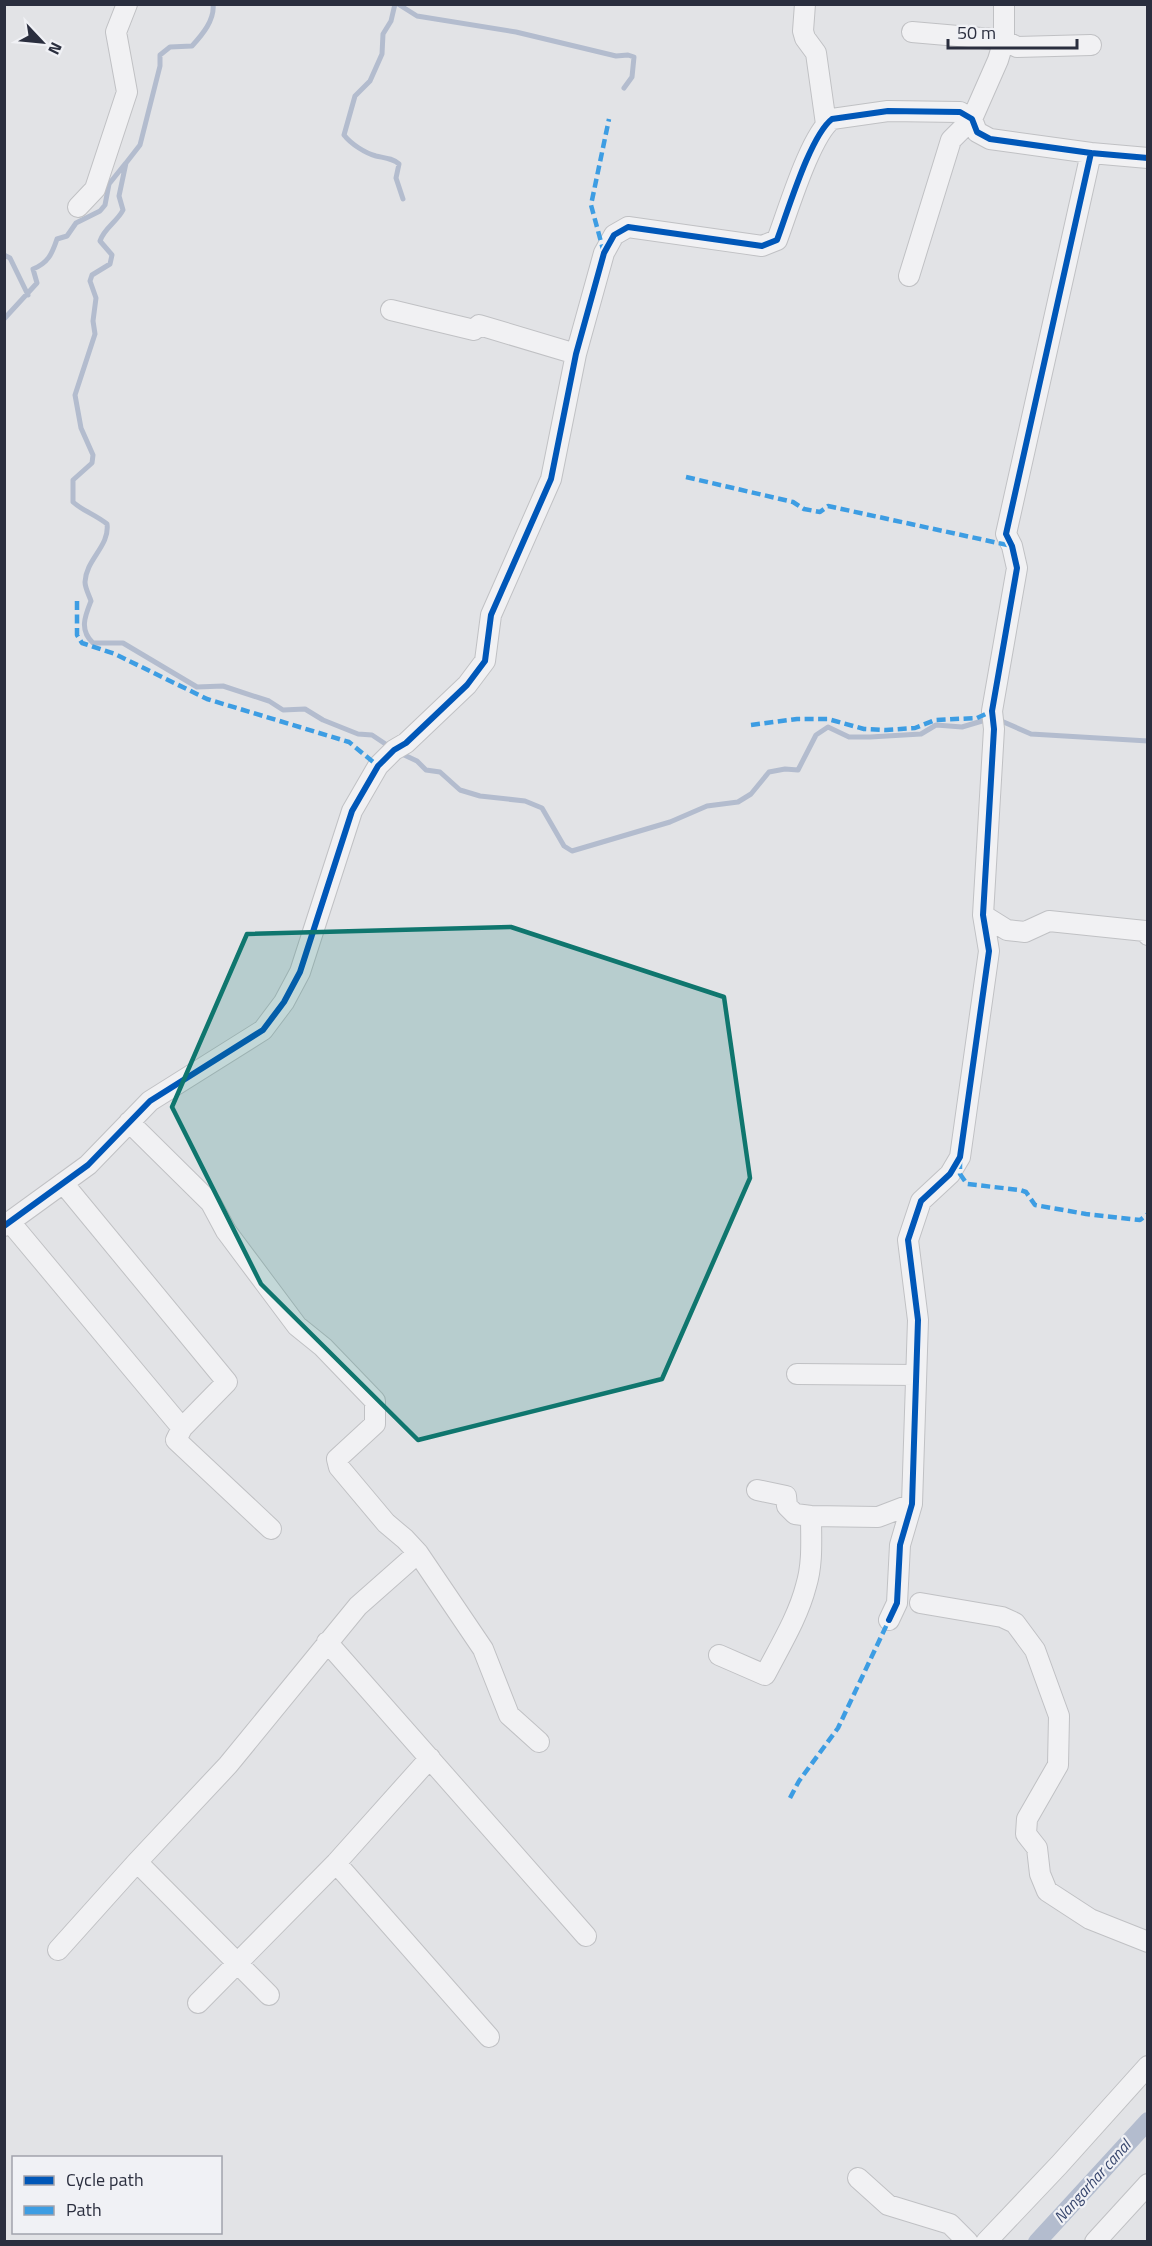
<svg xmlns="http://www.w3.org/2000/svg" width="1152" height="2246" font-family="'Titillium Web',sans-serif">
	<style>
		.lines { fill: none; stroke-linecap: round; stroke-linejoin: round }
		.stream { stroke: #b3bcce; stroke-width: 5 }
		.canal { stroke: #b3bcce; stroke-width: 18 }
		.minor-casing { stroke: #c0c1c4; stroke-width: 22 }
		.minor { stroke: #f1f1f3; stroke-width: 20 }
		.quiet { stroke: #3d9de3; stroke-width: 4.5; stroke-dasharray: 9 4.5; stroke-linecap: butt }
		.cycleway-casing { stroke: #f0f1f5; stroke-width: 10 }
		.cycleway { stroke: #0057b8; stroke-width: 6 }
		.marked { fill: #0f766e; fill-opacity: 0.2; stroke: #0f766e; stroke-width: 4.5; stroke-linejoin: round }
		.labels { text-anchor: middle; stroke-width: 4.5; stroke-linejoin: round; paint-order: stroke }
		.water-label { font-size: 16px; font-style: italic; fill: #38476e; stroke: #f0f1f5 }
	</style>
	<rect width="100%" height="100%" fill="#e2e3e6"/>
	<g class="lines">
		<path class="stream" d="M213 4C215 20 202 35 192 46L170 47 160 55V66L140 145 126 163 119 196 123 210C117 222 104 228 100 241L112 255 110 264 92 275 90 281 96 298 93 321 95 334 75 395 81 428 93 455 92 463 73 480V502C83 511 96 515 107 524 110 546 86 559 85 582 85 588 89 595 91 601 85 616 79 630 93 643H123L197 687 223 686 269 701 283 710 305 709 323 720 358 734 372 735 387 745
			M395 4 391 21 383 34 382 54 370 81 355 96 344 135C351 144 365 153 376 156 385 158 392 158 399 164L396 178 403 199
			M398 4 417 16 516 32 616 56 628 55 634 57 632 77 624 88
			M4 255 10 258 28 295
			M4 319 37 283 33 269C48 263 52 254 57 239L67 236 76 223 100 211 105 205 109 184 125 164
			M999 720 1031 734 1148 741
			M402 754 417 761 426 770 440 772 460 790 480 796 525 801 542 808 564 846 572 851 670 822 707 806 738 802 751 794 769 772 785 769 798 770 816 735 828 727 849 737H870L921 734 936 725 962 727 982 721"/>
		<path class="canal" d="M1037 2242 1148 2121"/>
		<defs>
			<path id="minor" d="M805 4 803 31 805 38 816 53 826 124
				M912 32 1004 40 1017 47 1091 45
				M78 207 95 189 127 92 116 32 127 4
				M909 276 951 140 972 119 998 60 1004 40V4
				M391 310 474 330 479 325 576 354
				M983 915 1007 930 1025 932 1049 921 1145 931 1148 935
				M129 1122 211 1203 226 1231 297 1326 323 1347 375 1401V1424L337 1459 339 1467 386 1523 405 1539 418 1553 483 1649 509 1715 539 1742
				M63 1183 227 1382 182 1428 176 1440 271 1529
				M10 1222 182 1428
				M4 1226 88 1165 150 1101 263 1030 284 1002 300 972 352 811 378 766 394 750 406 743 467 685 485 661 491 615 551 479 576 354 604 253 614 235 628 227 762 246 777 240C788 211 810 136 832 119L888 111 960 112 972 119 977 132 990 139 1091 153 1148 158
				M797 1374 916 1375
				M757 1490 786 1496 787 1506 795 1514 811 1516 878 1517 912 1504
				M920 1603 1002 1617 1015 1623 1035 1650 1059 1716 1058 1765 1027 1819 1026 1834 1037 1848 1040 1874 1047 1891 1090 1919 1148 1942
				M889 1620 897 1603 900 1545 912 1504 918 1320 908 1240 921 1201 950 1174 960 1157 989 951 983 915 994 729 992 711 1017 568 1012 546 1006 534 1091 153
				M327 1642 586 1936
				M719 1655 765 1675C780 1646 798 1617 806 1586 813 1563 811 1540 811 1516
				M137 1862 269 1995
				M336 1863 489 2037
				M58 1950 137 1862 228 1765 358 1606 418 1553
				M198 2003 336 1863 430 1758
				M858 2178 888 2205 950 2224 968 2242
				M986 2242 1059 2165 1148 2066
				M1095 2242 1148 2184"/>
		</defs>
		<use href="#minor" class="minor-casing"/>
		<use href="#minor" class="minor"/>
		<path class="quiet" d="M604 253 591 205 609 119
			M686 477 793 502 804 509 820 512 828 506 1012 546
			M77 601V635L82 643 115 654 207 699 349 742 378 766
			M751 725 797 719H828L864 729 886 730 915 728 935 720 977 718 992 711
			M960 1160V1174L967 1184 1020 1190 1026 1192 1035 1205 1086 1214 1140 1220 1148 1214
			M790 1798 799 1781 838 1728 889 1620"/>
		<defs>
			<path id="cycleway" d="M4 1226 88 1165 150 1101 263 1030 284 1002 300 972 352 811 378 766 394 750 406 743 467 685 485 661 491 615 551 479 576 354 604 253 614 235 628 227 762 246 777 240C788 211 810 136 832 119L888 111 960 112 972 119 977 132 990 139 1091 153 1148 158
				M889 1620 897 1603 900 1545 912 1504 918 1320 908 1240 921 1201 950 1174 960 1157 989 951 983 915 994 729 992 711 1017 568 1012 546 1006 534 1091 153"/>
		</defs>
		<use href="#cycleway" class="cycleway-casing"/>
		<use href="#cycleway" class="cycleway"/>
	</g>
	<path class="marked" d="M511 927 724 997 750 1178 662 1379 418 1440 261 1284 172 1107 247 934Z"/>
	<g class="labels">
		<g class="water-label">
			<text transform="translate(1092 2181) rotate(-48)" y="6">Nangarhar canal</text>
		</g>
	</g>
	<rect width="1152" height="2246" fill="none" stroke="#2a2e3e" stroke-width="12"/>
	<rect x="12" y="2156" width="210" height="78" fill="#f0f1f5" stroke="#a1a3ac" stroke-width="1.5"/>
	<rect x="24" y="2176" width="30" height="9" fill="#0057b8" stroke="#a1a3ac" stroke-width="1.5"/>
	<text x="66" y="2186" font-size="18" fill="#2a2e3e">Cycle path</text>
	<rect x="24" y="2206" width="30" height="9" fill="#3d9de3" stroke="#a1a3ac" stroke-width="1.5"/>
	<text x="66" y="2216" font-size="18" fill="#2a2e3e">Path</text>
	<g transform="translate(42 42) rotate(116)" stroke="#f0f1f5" stroke-width="4.5" paint-order="stroke">
	<path d="M0-4.5L10 22L0 15L-10 22Z" fill="#2a2e3e"/>
	<text y="-9" font-size="16" font-weight="bold" text-anchor="middle" fill="#2a2e3e">N</text>
	</g>
	<path d="M948 39v9h129v-9" fill="none" stroke="#2a2e3e" stroke-width="3"/>
	<text x="957" y="39" font-size="18" fill="#2a2e3e" stroke="#f0f1f5" stroke-width="4.5" paint-order="stroke">50 m</text>
</svg>
